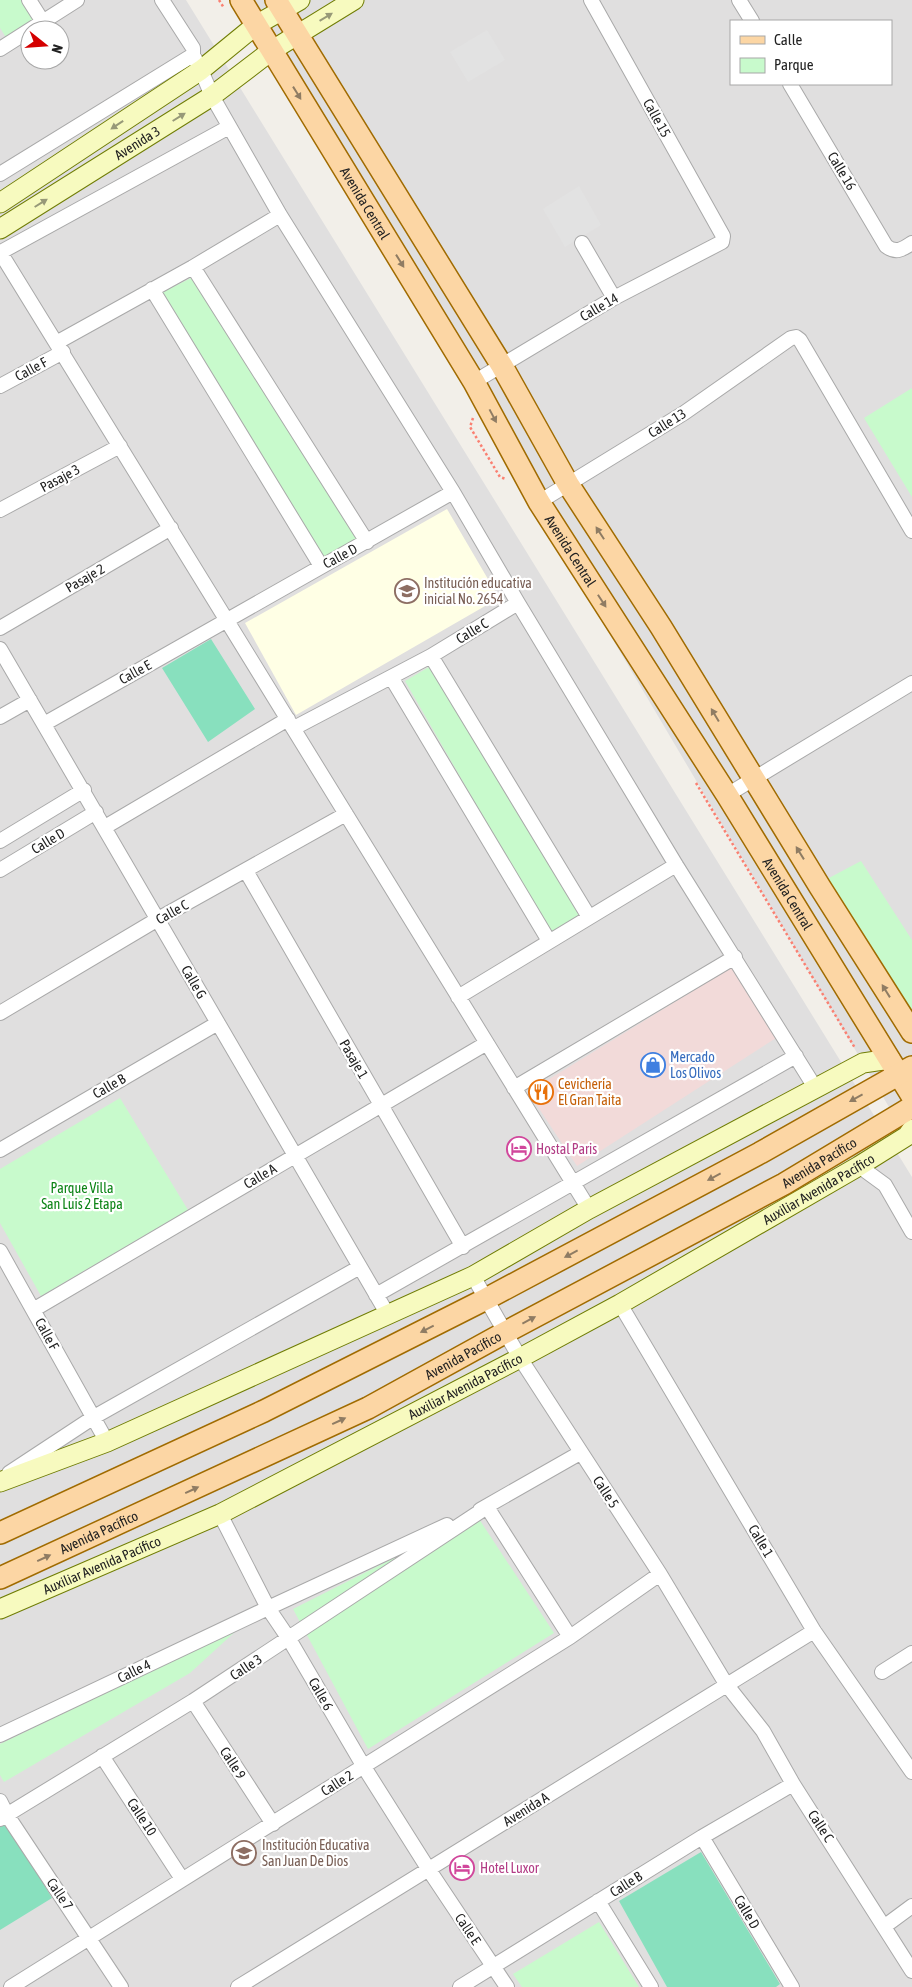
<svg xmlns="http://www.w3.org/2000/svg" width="912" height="1987" font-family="'Asap Condensed',sans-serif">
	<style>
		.residential { fill: #e0dfdf; fill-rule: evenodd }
		.commercial { fill: #f2dad9 }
		.education { fill: #ffffe5 }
		.park { fill: #c8facc }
		.pitch { fill: #88e0be }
		.parking { fill: #e2e2e2 }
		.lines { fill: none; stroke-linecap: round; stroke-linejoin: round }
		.minor-casing { stroke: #a9a9a9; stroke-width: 16 }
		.secondary-casing { stroke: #707d05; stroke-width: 21 }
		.primary-casing { stroke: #a06b00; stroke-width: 24 }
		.path { stroke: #fa8072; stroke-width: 2.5; stroke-dasharray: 2.5 2.5; stroke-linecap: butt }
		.minor { stroke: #fff; stroke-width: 14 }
		.secondary { stroke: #f7fabf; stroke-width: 19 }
		.primary { stroke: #fcd6a4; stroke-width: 21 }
		.oneway { fill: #979978 }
		.oneway2 { fill: #8f7c63 }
		.labels { text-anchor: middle; stroke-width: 4.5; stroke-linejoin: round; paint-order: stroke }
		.street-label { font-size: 14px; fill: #222; stroke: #fff }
		.education-label { font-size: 14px; fill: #785e54; stroke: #fff; text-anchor: start }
		.shop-label { font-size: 14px; fill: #366cbe; stroke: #fff; text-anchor: start }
		.food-label { font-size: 14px; fill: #c56008; stroke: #fff; text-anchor: start }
		.hotel-label { font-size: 14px; fill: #b23c85; stroke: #fff; text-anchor: start }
		.park-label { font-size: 14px; fill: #0c8416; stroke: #fff }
	</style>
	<rect width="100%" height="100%" fill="#f2efe9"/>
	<path class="residential" d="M0 0H186L912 1177V1987H0ZM30 30H60V60H30Z
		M235 0H912V1146ZM731 21H891V84H731Z"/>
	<path class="commercial" d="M732 967 776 1038 577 1166 528 1092Z"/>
	<path class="education" d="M447 509 499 598 296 715 245 623Z"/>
	<path class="park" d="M0 0H22L34 20 7 39 0 28Z
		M191 278 360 540 322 559 161 293Z
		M912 388V497L864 418Z
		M429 667 582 915 550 933 405 681Z
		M861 861 912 940V1015L827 879Z
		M120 1098 188 1210 41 1296 0 1223V1169Z
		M477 1516 554 1633 368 1749 293 1609Z
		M237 1630 190 1673 4 1782 0 1775V1744Z
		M599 1922 639 1987H522L513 1974Z"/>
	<path class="pitch" d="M211 639 255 709 208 742 162 668Z
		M5 1819 52 1898 0 1930V1822Z
		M701 1852 780 1984 776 1987H667L619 1901Z"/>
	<path class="parking" d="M487 30 505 60 468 82 450 52Z
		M579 186 601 225 565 247 543 209Z"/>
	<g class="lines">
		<defs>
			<path id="minor" d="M29 0 43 22
				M162 0 193 48V55L201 70 212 96 280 215 453 492 518 603 676 865 816 1089
				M739 0 752 21
				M0 49 77 0
				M790 84 886 246C896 254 903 249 912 243
				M0 174 193 55
				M582 243 614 298
				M0 252 589 1209
				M1 252 229 127
				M193 267 367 542
				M152 289 321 566
				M56 343 193 267 280 215
				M474 382 614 298 722 242 723 236 591 0
				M0 386 63 352
				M539 502 684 413 791 338 796 337 800 340 912 531
				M0 510 120 446
				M0 628 171 528
				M0 649 388 1315
				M431 656 589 917
				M391 677 549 941
				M0 717 30 700
				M44 724 453 492
				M294 728 431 656 518 603
				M727 795 912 683
				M105 827 288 719
				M0 841 84 790
				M0 870 96 812
				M246 871 463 1247
				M458 997 676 865
				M0 1013 158 919 346 814
				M514 1088 735 957
				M0 1150 218 1023
				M859 1166 885 1185 912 1232
				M0 1251 107 1442
				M473 1276 520 1358 660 1574 726 1684 763 1731 793 1784 912 1971
				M376 1295 796 1056
				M620 1304 814 1631 912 1772
				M33 1310 487 1043
				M9 1473 94 1417 360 1267
				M480 1510 580 1453
				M220 1514 268 1608 289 1639 364 1767 429 1870 507 1987
				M882 1672 912 1653
				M193 1701 273 1824
				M0 1735 268 1608 447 1525
				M102 1756 182 1879
				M0 1801 7 1815 121 1987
				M0 1819 193 1701 487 1507 570 1637
				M702 1837 792 1987
				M598 1901 651 1987
				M885 1926 912 1906
				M11 1987 570 1637 660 1574
				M238 1987 814 1631
				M460 1987 702 1837 793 1784"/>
			<g id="secondary">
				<path d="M0 203 201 70 256 25 300 0"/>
				<path id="s1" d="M0 229 212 96 271 51 354 0"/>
				<path d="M0 1482 107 1442 473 1276 589 1209 863 1063 890 1059"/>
				<path id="s2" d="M0 1609 220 1514 520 1358 620 1304 859 1166 907 1136 912 1129"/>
			</g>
			<g id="primary">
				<path id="s3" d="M241 0 474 382 539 502 727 795 912 1096"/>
				<path d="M276 0 502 366 568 484 661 627 820 887 912 1032"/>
				<path d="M0 1533 264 1411 486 1299 760 1153 912 1067"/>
				<path id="s4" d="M0 1578 368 1408 506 1332 784 1184 912 1107"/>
			</g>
		</defs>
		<use href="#minor" class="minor-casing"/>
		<use href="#secondary" class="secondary-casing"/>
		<use href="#primary" class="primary-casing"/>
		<path class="path" d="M219 0 224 8
			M473 418 470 427 500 477 506 479
			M696 783 855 1048"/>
		<use href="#minor" class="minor"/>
		<use href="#secondary" class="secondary"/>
		<use href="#primary" class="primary"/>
	</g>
	<defs><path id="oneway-solid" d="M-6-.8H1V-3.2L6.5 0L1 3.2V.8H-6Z" transform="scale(1.25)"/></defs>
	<g class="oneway">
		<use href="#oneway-solid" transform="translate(326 17) rotate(-31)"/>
		<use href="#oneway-solid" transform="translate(179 117) rotate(-32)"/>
		<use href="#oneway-solid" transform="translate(117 125) rotate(146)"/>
		<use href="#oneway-solid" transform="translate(41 203) rotate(-32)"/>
	</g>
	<g class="oneway2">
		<use href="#oneway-solid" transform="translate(297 93) rotate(58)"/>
		<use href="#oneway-solid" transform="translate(400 261) rotate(58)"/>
		<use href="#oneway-solid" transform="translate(493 416) rotate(62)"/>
		<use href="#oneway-solid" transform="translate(600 533) rotate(-123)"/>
		<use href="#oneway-solid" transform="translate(602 601) rotate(57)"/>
		<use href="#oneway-solid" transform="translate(715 715) rotate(-121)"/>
		<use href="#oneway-solid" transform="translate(800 853) rotate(-122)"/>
		<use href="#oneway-solid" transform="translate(886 991) rotate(-122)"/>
		<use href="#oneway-solid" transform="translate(856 1098) rotate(151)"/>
		<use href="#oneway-solid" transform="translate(714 1177) rotate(152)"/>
		<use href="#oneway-solid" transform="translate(571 1254) rotate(152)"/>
		<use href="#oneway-solid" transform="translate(529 1320) rotate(-28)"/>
		<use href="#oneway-solid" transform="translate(427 1329) rotate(153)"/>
		<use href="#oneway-solid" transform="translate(339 1421) rotate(-25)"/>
		<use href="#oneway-solid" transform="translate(192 1490) rotate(-25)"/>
		<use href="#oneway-solid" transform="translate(44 1558) rotate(-25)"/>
	</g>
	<defs>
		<symbol id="school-ring" viewBox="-11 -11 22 22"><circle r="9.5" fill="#fff" stroke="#8d6e63" stroke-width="1.5"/><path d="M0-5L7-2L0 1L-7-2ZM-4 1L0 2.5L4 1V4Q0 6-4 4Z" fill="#8d6e63"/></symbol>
		<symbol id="shop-ring" viewBox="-11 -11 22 22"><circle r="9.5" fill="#fff" stroke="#3f7fe0" stroke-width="1.5"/><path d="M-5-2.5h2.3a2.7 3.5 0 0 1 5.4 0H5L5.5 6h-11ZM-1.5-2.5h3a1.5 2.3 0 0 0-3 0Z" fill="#3f7fe0"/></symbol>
		<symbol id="restaurant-ring" viewBox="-11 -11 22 22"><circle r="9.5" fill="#fff" stroke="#e8710a" stroke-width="1.5"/><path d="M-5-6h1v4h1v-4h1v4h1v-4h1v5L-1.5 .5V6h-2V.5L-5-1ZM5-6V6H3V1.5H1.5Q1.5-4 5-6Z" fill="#e8710a"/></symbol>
		<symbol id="hotel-ring" viewBox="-11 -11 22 22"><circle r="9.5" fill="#fff" stroke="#d1479c" stroke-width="1.5"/><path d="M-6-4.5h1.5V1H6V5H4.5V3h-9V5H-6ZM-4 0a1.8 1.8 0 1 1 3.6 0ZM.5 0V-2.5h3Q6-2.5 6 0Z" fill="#d1479c"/></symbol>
	</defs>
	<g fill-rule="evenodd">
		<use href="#school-ring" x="393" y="577" width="28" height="28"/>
		<use href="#shop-ring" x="639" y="1051" width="28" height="28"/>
		<use href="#restaurant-ring" x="527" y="1078" width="28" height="28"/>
		<use href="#hotel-ring" x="505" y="1135" width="28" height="28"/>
		<use href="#school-ring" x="230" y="1839" width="28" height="28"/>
		<use href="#hotel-ring" x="448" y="1854" width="28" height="28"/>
	</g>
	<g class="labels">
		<g class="street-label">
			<text transform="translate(657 118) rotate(61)" y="5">Calle 15</text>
			<text dy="5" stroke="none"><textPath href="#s1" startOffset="162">Avenida 3</textPath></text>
			<text transform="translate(842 171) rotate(59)" y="5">Calle 16</text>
			<text dy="5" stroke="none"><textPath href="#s3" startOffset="238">Avenida Central</textPath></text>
			<text transform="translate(599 307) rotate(-30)" y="5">Calle 14</text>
			<text transform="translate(31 369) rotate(-28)" y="5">Calle F</text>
			<text transform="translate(667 423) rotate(-32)" y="5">Calle 13</text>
			<text transform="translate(60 478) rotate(-28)" y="5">Pasaje 3</text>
			<text dy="5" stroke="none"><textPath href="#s3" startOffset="642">Avenida Central</textPath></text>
			<text transform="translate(340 556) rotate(-28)" y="5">Calle D</text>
			<text transform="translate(85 578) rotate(-30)" y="5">Pasaje 2</text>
			<text transform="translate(472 631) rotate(-31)" y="5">Calle C</text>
			<text transform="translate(135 672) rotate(-29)" y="5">Calle E</text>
			<text transform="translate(48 841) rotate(-31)" y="5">Calle D</text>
			<text dy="5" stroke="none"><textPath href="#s3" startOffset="1048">Avenida Central</textPath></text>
			<text transform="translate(172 912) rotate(-29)" y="5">Calle C</text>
			<text transform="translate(194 982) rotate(60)" y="5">Calle G</text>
			<text transform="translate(354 1059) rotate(60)" y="5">Pasaje 1</text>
			<text transform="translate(109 1086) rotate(-30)" y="5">Calle B</text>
			<text dy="5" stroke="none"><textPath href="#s4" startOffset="919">Avenida Pacífico</textPath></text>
			<text transform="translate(260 1176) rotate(-30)" y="5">Calle A</text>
			<text dy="5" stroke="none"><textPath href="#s2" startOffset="921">Auxiliar Avenida Pacífico</textPath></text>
			<text transform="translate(47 1334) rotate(61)" y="5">Calle F</text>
			<text dy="5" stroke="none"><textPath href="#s4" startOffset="514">Avenida Pacífico</textPath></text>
			<text dy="5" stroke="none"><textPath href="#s2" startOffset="516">Auxiliar Avenida Pacífico</textPath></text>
			<text transform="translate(606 1492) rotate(57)" y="5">Calle 5</text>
			<text dy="5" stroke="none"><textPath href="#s4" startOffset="109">Avenida Pacífico</textPath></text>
			<text transform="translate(761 1541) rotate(59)" y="5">Calle 1</text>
			<text dy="5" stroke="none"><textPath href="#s2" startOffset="111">Auxiliar Avenida Pacífico</textPath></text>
			<text transform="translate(246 1667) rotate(-33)" y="5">Calle 3</text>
			<text transform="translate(134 1671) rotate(-26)" y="5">Calle 4</text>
			<text transform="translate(321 1694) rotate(60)" y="5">Calle 6</text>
			<text transform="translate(233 1763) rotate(57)" y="5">Calle 9</text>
			<text transform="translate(337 1783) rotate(-32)" y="5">Calle 2</text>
			<text transform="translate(526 1809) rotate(-32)" y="5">Avenida A</text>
			<text transform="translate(142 1817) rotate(57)" y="5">Calle 10</text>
			<text transform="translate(821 1826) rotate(57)" y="5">Calle C</text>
			<text transform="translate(626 1884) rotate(-32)" y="5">Calle B</text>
			<text transform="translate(60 1894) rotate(56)" y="5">Calle 7</text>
			<text transform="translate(747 1912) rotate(59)" y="5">Calle D</text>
			<text transform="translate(468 1929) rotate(56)" y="5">Calle E</text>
		</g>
		<g class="education-label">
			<text x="424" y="588">Institución educativa<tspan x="424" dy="16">inicial No. 2654</tspan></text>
			<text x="262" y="1850">Institución Educativa<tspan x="262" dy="16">San Juan De Dios</tspan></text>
		</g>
		<g class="shop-label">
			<text x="670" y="1062">Mercado<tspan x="670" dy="16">Los Olivos</tspan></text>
		</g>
		<g class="food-label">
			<text x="558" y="1089">Cevichería<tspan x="558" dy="16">El Gran Taita</tspan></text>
		</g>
		<g class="hotel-label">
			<text x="536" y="1154">Hostal Paris</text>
			<text x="480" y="1873">Hotel Luxor</text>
		</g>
		<g class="park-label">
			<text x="82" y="1193">Parque Villa<tspan x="82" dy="16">San Luis 2 Etapa</tspan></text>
		</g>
	</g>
	<rect x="730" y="20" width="162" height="65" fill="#ffffff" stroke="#a7a7a7"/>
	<rect x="740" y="36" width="25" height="8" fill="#fcd6a4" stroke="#a7a7a7"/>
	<text x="774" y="45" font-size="15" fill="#222222">Calle</text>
	<rect x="740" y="58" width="25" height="15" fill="#c8facc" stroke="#a7a7a7"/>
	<text x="774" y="70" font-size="15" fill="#222222">Parque</text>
	<g transform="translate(45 45) rotate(107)"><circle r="24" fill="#ffffff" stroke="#a7a7a7"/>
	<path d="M0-4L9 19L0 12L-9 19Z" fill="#d40000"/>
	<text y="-8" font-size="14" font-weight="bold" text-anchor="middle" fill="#222222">N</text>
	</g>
</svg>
